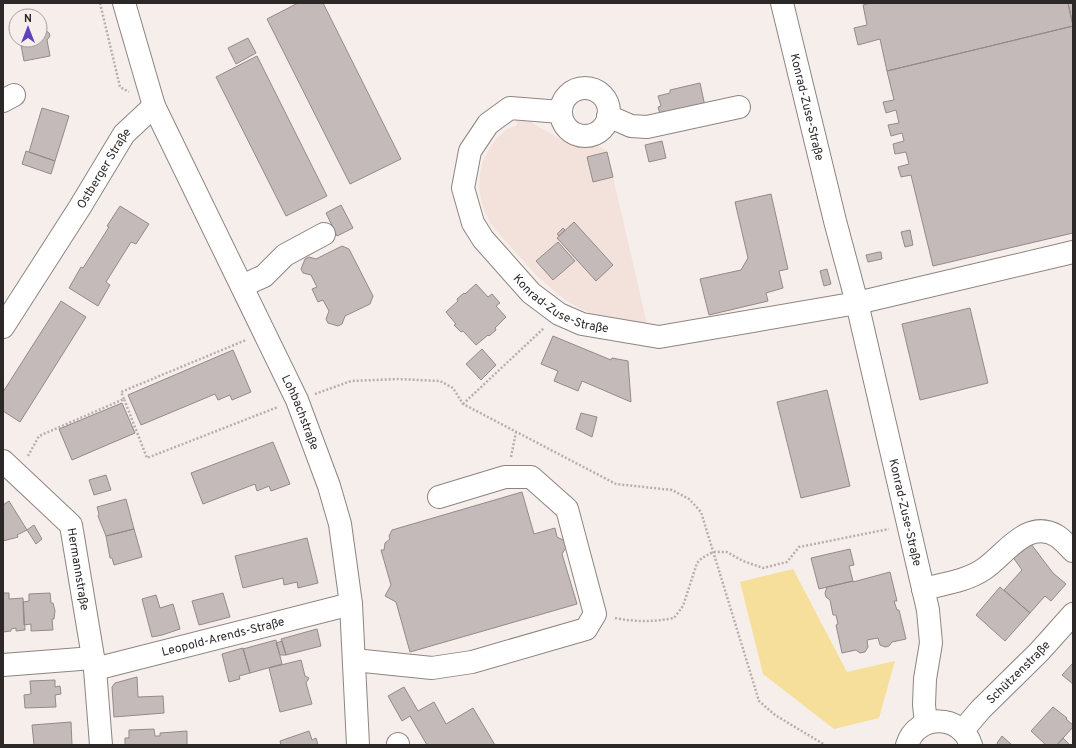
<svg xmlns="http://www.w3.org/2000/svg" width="1076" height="748" font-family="Overpass,sans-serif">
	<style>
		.built { fill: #f3e2db }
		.green { fill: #f6df9a }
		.building { fill: #c3bab9; stroke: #938a8a }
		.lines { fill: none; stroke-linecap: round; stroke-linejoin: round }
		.minor-casing { stroke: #8d8582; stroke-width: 24 }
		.major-casing { stroke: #8d8582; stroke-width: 24 }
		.path { stroke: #b6b0ad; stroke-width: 2.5; stroke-dasharray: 2 2; stroke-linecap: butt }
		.minor { stroke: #fff; stroke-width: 22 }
		.major { stroke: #fff; stroke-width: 22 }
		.labels { text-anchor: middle; stroke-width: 4; stroke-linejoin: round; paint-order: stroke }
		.street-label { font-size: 12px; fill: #2b2827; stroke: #f6eeea }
	</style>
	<rect width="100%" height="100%" fill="#f6eeea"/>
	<path class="built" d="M516 119 529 121 574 147 583 148 592 147 597 145 607 151 648 328 594 315 579 308 564 299 538 277 499 234 491 224 485 213 481 200 479 187 480 173 483 161 489 149 497 138 507 129 517 125Z"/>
	<path class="green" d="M793 569 847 672 895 661 879 718 834 729 763 674 740 582Z"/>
	<path class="building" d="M298 3H323L401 159 350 184 267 19Z
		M871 3H1068L1073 26 887 71 880 39 858 45 854 28 867 25 863 5Z
		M1068 3H1073V25Z
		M1073 26V233L933 266 911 175 901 177 898 167 909 164 906 152 895 154 893 144 904 141 902 133 891 136 888 125 899 123 896 110 886 113 883 102 894 100 887 71Z
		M45 30 49 33 50 36 47 40 50 56 24 61 20 40H40V31Z
		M248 38 256 53 236 64 228 48Z
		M257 56 327 196 286 216 216 77Z
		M700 83 706 111 662 121 658 107 661 106 658 96 670 93V90Z
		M42 108 69 116 55 161 29 152Z
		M662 141 666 158 649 162 645 145Z
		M26 151 55 161 51 174 22 164Z
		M607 152 613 177 593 182 587 157Z
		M771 194 788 269 779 271 783 288 766 293 768 301 709 315 700 279 741 270 748 258 735 202Z
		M341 205 353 228 337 236 326 213Z
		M120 206 149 224 136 244 131 242 106 282 110 285 98 306 69 288 81 267 83 268 109 227 107 226Z
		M574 222 613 265 596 281 557 238Z
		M563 228 565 230 559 236 557 234Z
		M910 230 913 245 905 247 901 232Z
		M558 242 575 261 553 280 536 261Z
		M342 246 349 249 373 296 370 304 345 316 342 324 338 326 328 323 326 319 329 311 323 300 318 302 312 289 317 287 311 275 303 273 301 269 305 259 309 257 316 259Z
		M879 252H881L882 259 868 262 866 255Z
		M827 269 831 284 824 286 820 271Z
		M476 284 488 297 492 294 500 303 496 306 506 317 495 328 496 330 489 336 488 335 476 345 463 331 461 332 454 325 456 324 446 312 458 301 457 299 464 293 465 294Z
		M61 301 86 317 20 422 3 411V392Z
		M970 308 988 383 920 400 902 324Z
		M553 336 611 360 612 358 628 361 631 402 582 381 578 391 554 381 558 371 541 364Z
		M482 349 496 365 481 380 466 364Z
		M233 350 251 392 232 400 230 395 218 400 215 394 141 425 128 395Z
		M827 390 850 486 801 498 777 402Z
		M122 403 135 433 72 460 59 429Z
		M581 413 597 417 592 437 576 429Z
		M273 442 290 484 271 491 269 486 257 491 255 484 203 504 191 473Z
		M106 475 111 490 94 495 89 480Z
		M522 492 534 534 555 528 557 537 569 543 562 554 577 604 410 652 396 602 385 596 391 585 381 550H384L385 543 390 539 389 536 392 530Z
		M126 499 134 529 106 536 98 516 99 514 97 507Z
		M9 501 27 530 17 535 18 537 3 541V505Z
		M34 525 42 539 36 544 27 530Z
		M134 529 142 557 114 565 112 558H110L106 536Z
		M307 538 318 583 298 588 297 582 284 585 283 578 243 588 235 556Z
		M1028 540 1053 573 1066 584 1051 601 1045 596 1030 613 1004 590 1022 570 1010 553Z
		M850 549 854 565 849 566 853 581 819 589 811 558Z
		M890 572 897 601H894L897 610H899L906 639 892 642 889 646 885 647 880 645 878 638 867 640 868 647 865 652 860 653 856 650 842 653 836 625 838 624 836 615H833L830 600 826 597 825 593 827 587 853 581V582Z
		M1000 587 1030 613 1005 641 976 615Z
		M3 593H9V599L23 598 25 630 16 631V628L11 629V631L3 632Z
		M50 593 51 603H53L55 611 54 619H52L53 630 31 631V624L24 625 23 602 29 601V594Z
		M223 593 230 617 199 625 192 601Z
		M156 595 160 608 173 604 180 629 162 635 152 637 142 599Z
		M317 629 321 646 286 655 281 639Z
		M276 640 282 664 250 673 243 649Z
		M282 641 286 655H280L276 643Z
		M243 648 250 673 239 676 240 679 229 682 222 654Z
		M301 660 305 676 309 678 306 683 312 704 280 712 269 668Z
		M1073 663V684L1062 675Z
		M137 677 138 697 163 696 164 713 114 717 112 687 115 683Z
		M55 680V687L60 686 61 694 55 695 56 707 25 708 24 695 31 694 30 681Z
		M404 687 418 711 434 702 446 724 473 708 495 745H427L410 716 402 721 388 696Z
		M1053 707 1067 718 1066 719 1073 725V727L1057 745H1046L1031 731Z
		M71 722 72 745H34L32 725Z
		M154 729 155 736H160V733L187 731V745H125V738H129V730Z
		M309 731 312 740 316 738 318 745H281L280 741Z
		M1002 736 1012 745H998L997 743Z
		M1063 738 1070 745H1057Z"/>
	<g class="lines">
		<defs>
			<g id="minor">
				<path id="s1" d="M124 3 154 106 297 400 329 486 340 524 351 604 358 745"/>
				<path id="s2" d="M782 3 835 221 857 303 1073 252"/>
				<circle cx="585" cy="112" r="24"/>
				<path d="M3 101 14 95"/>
				<path id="s3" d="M561 112 510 108 488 124 470 151 463 188 473 223 483 239 531 293 559 314 582 324 659 337 857 303 928 610 931 643 925 679 924 705 926 723"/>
				<path d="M608 116 631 126 647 127 739 107"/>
				<path d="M242 286 264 276 285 255 324 234"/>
				<path id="s4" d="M3 327 80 207 124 134 154 106"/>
				<path id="s5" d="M3 461 71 525 95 669 101 745"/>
				<path d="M923 589C943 584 967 581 984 569 1005 555 1027 518 1057 536 1063 540 1068 546 1073 551"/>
				<path d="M354 660 432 668 472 662 586 629 595 614 567 509 531 477H505L439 497"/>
				<path d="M3 665 93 658"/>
				<path id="s6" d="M95 669 351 604"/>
				<path d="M398 744V745"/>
			</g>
			<g id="major">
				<path id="s7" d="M963 730 981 709 1039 652 1073 614"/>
				<path d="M907 745C917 713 961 714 971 745"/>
			</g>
		</defs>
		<use href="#minor" class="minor-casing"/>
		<use href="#major" class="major-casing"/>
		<path class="path" d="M100 3 120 87 129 92
			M315 394 351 381 398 379 440 381 453 388 463 404 616 484 672 490 689 499 701 512 759 701 775 715 825 745
			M124 399 121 392 246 340
			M463 404 544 328
			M28 456 39 436 124 399 147 458 278 407
			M511 457 516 432
			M615 618C635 622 654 622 674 618L683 606 697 563 702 558 713 552H727L743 561 763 568 787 562 799 547 889 529"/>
		<use href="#minor" class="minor"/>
		<use href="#major" class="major"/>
	</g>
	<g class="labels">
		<g class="street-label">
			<text dy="4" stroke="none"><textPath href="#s2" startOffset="107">Konrad-Zuse-Straße</textPath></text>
			<text dy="4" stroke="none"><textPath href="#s4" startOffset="188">Ostberger Straße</textPath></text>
			<text dy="4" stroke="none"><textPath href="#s3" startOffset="308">Konrad-Zuse-Straße</textPath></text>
			<text dy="4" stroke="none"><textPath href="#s1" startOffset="447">Lohbachstraße</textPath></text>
			<text dy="4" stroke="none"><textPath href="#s3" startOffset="830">Konrad-Zuse-Straße</textPath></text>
			<text dy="4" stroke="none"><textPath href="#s5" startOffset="138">Hermannstraße</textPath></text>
			<text dy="4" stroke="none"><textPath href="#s6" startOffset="132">Leopold-Arends-Straße</textPath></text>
			<text dy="4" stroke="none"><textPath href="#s7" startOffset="80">Schützenstraße</textPath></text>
		</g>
	</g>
	<rect width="1076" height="748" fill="none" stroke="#2b2827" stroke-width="8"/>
	<g transform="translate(28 28)"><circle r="19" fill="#f6eeea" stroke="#a59f9c"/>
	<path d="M0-3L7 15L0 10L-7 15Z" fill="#5a43bb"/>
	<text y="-6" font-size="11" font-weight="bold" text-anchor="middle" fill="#2b2827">N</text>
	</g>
</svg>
